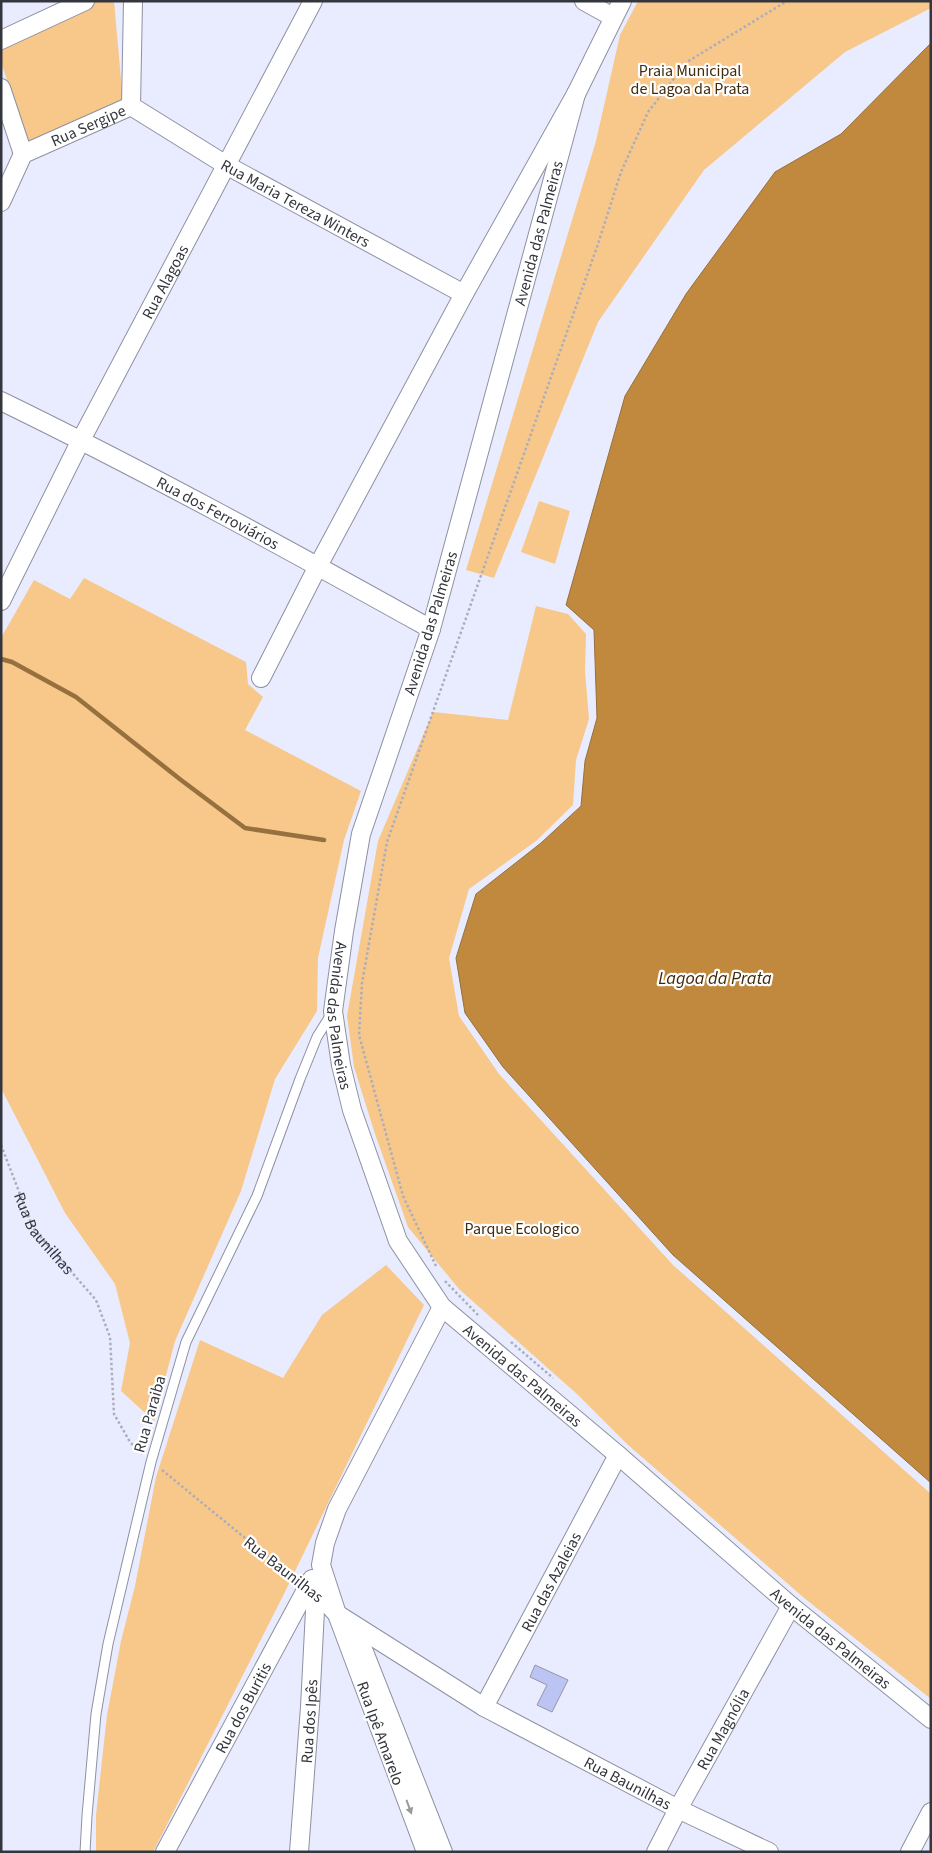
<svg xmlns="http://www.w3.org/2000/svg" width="932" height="1853" font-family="'Source Sans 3',sans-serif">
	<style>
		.green { fill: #f8c78a }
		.water { fill: #c0893e; stroke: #96703e }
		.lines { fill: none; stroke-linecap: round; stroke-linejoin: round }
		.stream { stroke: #96703e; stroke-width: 4.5 }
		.building { fill: #bcc4f4; stroke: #9396a7 }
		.lane-casing { stroke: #8e91a2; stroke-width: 11 }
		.street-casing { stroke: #8e91a2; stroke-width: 20 }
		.path { stroke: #aaaebc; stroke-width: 2.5; stroke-dasharray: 2.5 2.5; stroke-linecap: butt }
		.lane { stroke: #fff; stroke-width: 9 }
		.street { stroke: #fff; stroke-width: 18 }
		.oneway { fill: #9a9a9e }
		.labels { text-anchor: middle; stroke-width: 4.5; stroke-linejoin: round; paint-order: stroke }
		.park-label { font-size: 16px; fill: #422b0a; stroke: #fff }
		.street-label { font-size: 16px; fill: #34363d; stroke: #fff }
		.water-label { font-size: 18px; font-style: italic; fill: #3f2807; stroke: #fff }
	</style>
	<rect width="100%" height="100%" fill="#e8ecfe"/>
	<path class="green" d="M91 1H114L123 102 28 143 1 62V43Z
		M638 1H931V8L845 52 704 170 598 322 494 578 466 570 596 141 620 35Z
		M539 501 570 511 555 564 521 552Z
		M84 578 246 662 248 684 263 697 245 730 361 791 344 840 318 958 317 1011 275 1079 241 1191 175 1341 154 1421 121 1391 130 1343 115 1284 65 1213 1 1088V638L34 580 70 599Z
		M536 606 568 614 586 634 585 671 589 719 576 760 573 805 536 841 469 889 449 958 459 1016 499 1074 673 1265 931 1494V1699L803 1597 627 1444 578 1395 459 1289 408 1227 374 1131 354 1067 347 1016 378 841 433 712 508 720Z
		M386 1265 424 1305 283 1596 153 1852H96V1815L107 1715 121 1641 135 1586 156 1477 200 1340 283 1378 322 1315Z"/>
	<path class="water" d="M931 43V1483L673 1255 503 1067 465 1013 456 958 476 894 541 843 581 806 585 761 597 718 594 630 566 605 625 396 686 294 775 172 841 134Z"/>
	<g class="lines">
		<path class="stream" d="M1 659 12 662 76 697 181 780 245 828 324 840"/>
	</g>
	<path class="building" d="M535 1665 568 1680 552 1712 537 1705 547 1685 530 1677Z"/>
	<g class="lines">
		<defs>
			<path id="lane" d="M85 1852 87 1816 96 1714 108 1644 151 1462 186 1342 257 1196 300 1079 317 1037 332 1013"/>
			<g id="street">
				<path d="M584 1 613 17"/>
				<path d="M1 40 85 1"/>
				<path d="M1 88 23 154"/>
				<path id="s2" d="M576 94 431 629 361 834 344 931 333 1011 341 1065 352 1110 398 1241 442 1307 618 1455 791 1606 931 1719"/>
				<path id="s3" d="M131 106 226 165 464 294"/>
				<path id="s4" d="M1 202 23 154 131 106 133 1"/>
				<path id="s5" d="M1 401C147 472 289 550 431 629"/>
				<path id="s6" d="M1 601 81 440 313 1"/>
				<path d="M261 678 318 566 464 294 576 94 622 1"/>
				<path id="s7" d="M306 1588 316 1591 337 1614 484 1707 678 1809 769 1852"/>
				<path d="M355 1629 443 1852"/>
				<path id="s8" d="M484 1707 618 1455"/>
				<path id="s9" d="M165 1852 312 1579"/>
				<path id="s10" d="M299 1852 310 1707 316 1591 321 1587"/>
				<path d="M426 1852 337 1614 321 1565 325 1543 337 1509 442 1307"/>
				<path id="s11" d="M656 1852 678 1809 791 1606"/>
				<path d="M910 1852 931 1812"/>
			</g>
		</defs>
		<use href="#lane" class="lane-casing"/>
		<use href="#street" class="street-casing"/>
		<g class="path">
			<path id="s1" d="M1 1145 33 1228 96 1300 110 1337 114 1414 130 1442 142 1454"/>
			<path d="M436 1266 403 1196 359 1035 362 983 387 842 598 244 621 172 648 112 687 62 787 1"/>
			<path d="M445 1281 478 1315"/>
			<path d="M511 1342 553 1378"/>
			<path d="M162 1470 295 1579"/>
		</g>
		<use href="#lane" class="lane"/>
		<use href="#street" class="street"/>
	</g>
	<defs><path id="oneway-solid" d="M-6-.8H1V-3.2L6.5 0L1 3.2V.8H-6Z" transform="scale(1.25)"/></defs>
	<use class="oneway" href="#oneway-solid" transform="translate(409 1807) rotate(70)"/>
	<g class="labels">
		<g class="park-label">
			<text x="690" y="76">Praia Municipal<tspan x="690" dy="18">de Lagoa da Prata</tspan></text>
			<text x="522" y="1234">Parque Ecologico</text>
		</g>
		<g class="street-label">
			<text dy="6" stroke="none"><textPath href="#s4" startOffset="124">Rua Sergipe</textPath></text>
			<text dy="6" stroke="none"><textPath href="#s3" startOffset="191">Rua Maria Tereza Winters</textPath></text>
			<text transform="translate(538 233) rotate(-75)" y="6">Avenida das Palmeiras</text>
			<text dy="6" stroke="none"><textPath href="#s6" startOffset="359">Rua Alagoas</textPath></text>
			<text dy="6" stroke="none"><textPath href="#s5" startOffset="244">Rua dos Ferroviários</textPath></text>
			<text transform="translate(430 623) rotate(-73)" y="6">Avenida das Palmeiras</text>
			<text dy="6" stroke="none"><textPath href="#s2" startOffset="955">Avenida das Palmeiras</textPath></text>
			<text dy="6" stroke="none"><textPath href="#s1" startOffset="99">Rua Baunilhas</textPath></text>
			<text dy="6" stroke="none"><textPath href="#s2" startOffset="1375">Avenida das Palmeiras</textPath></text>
			<text transform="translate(149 1414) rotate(-74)" y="6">Rua Paraiba</text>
			<text transform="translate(284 1569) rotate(38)" y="6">Rua Baunilhas</text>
			<text dy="6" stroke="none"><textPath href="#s8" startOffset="142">Rua das Azaleias</textPath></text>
			<text dy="6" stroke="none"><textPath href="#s2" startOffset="1780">Avenida das Palmeiras</textPath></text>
			<text dy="6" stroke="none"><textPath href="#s9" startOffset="164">Rua dos Buritis</textPath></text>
			<text dy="6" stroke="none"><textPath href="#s10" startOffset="131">Rua dos Ipês</textPath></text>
			<text dy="6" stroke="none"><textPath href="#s11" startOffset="140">Rua Magnólia</textPath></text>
			<text transform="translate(381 1733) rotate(70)" y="6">Rua Ipê Amarelo</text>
			<text dy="6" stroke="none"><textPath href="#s7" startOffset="378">Rua Baunilhas</textPath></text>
		</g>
		<g class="water-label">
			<text x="715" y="984">Lagoa da Prata</text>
		</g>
	</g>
	<rect width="932" height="1853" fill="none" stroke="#34363d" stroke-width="5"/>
</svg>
